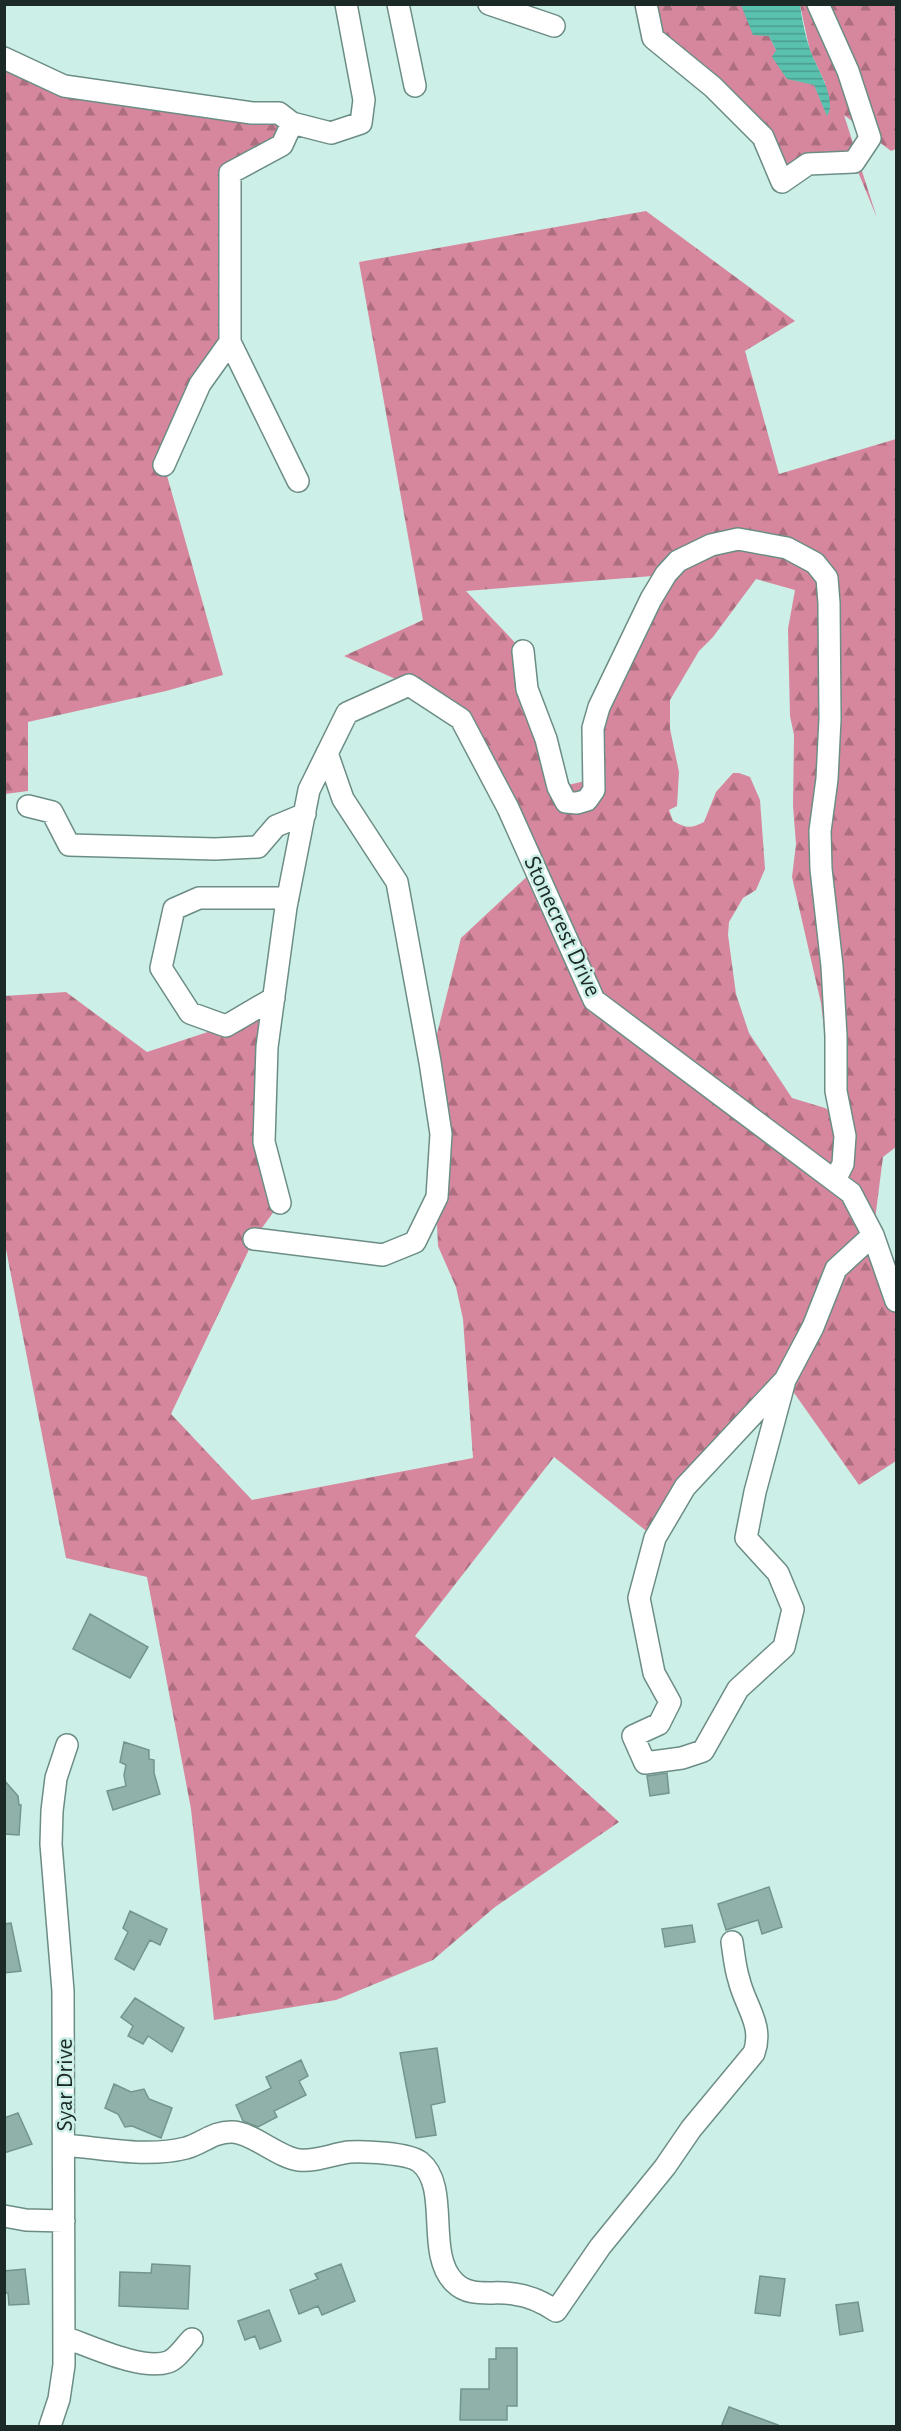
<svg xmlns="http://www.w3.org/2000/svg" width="901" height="2431" font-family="'Alegreya Sans',sans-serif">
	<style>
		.forest { fill: url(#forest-firs); fill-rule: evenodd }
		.water { fill: url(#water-rules) }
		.building { fill: #90b1aa; stroke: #74958e; stroke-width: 1.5 }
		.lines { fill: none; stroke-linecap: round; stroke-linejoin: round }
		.minor-casing { stroke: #6c8d85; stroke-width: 24 }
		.minor { stroke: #fff; stroke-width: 21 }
		.labels { text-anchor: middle; stroke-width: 5; stroke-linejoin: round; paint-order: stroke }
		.street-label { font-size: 24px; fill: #1c2a27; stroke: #ccefe7 }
	</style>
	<defs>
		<pattern id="forest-firs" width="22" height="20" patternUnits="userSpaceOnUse" patternTransform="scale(1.5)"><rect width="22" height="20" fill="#d6879d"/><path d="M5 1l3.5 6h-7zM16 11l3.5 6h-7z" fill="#ad6f80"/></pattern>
		<pattern id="water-rules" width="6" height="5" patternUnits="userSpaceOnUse" patternTransform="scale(1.5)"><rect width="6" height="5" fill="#5ac1ae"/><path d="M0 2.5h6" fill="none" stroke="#4a9d8e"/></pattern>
	</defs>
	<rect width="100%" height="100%" fill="#ccefe7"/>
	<path class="forest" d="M646 5H741L758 34 769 36 776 50 808 83 814 84 827 115 825 83 810 51 800 5H896V149L891 151 844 115 877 218 854 162 782 182 763 137 653 38Z
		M4 44 7 58 64 86 292 123 230 173V342L164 465 223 675 166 691 28 722V791L5 794Z
		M646 211 795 321 745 351 779 474 896 439V1147L883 1157 873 1235 896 1301V1461L859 1485 785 1380 655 1538 554 1457 415 1636 619 1822 495 1907 433 1960 336 2000 214 2020 191 1809 147 1577 66 1558 5 1244 4 996 66 992 147 1052 226 1026 274 998 267 1047 280 1203 254 1239 171 1414 252 1500 473 1458 463 1319 456 1287 438 1246 430 1062 461 938 535 869 461 719 409 685 344 656 423 620 359 262ZM665 575 593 728 594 779 559 787 523 651 466 591ZM756 579 795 590 788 629 790 716 794 735 793 806 796 844 792 877 821 1003 834 1114 825 1108 792 1098 749 1033 736 994 728 935 729 922 743 898 756 890 765 869 760 800 750 777 739 773H733L716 792 704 822C691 829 686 828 673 821L669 810 677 806 679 772 670 729V700L699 651 713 637Z"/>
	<path class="water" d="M741 5H800C802 20 805 35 810 50 816 67 838 100 827 116L814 85 787 79 772 57 776 50 769 36 753 35Z"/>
	<path class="building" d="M90 1614 148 1647 130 1678 73 1649Z
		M124 1742 149 1750V1759L154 1760V1773L160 1794 113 1810 107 1791 126 1786 124 1775 126 1765 120 1762Z
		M667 1773 669 1793 650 1796 647 1776Z
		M4 1780 18 1796 19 1805H21L19 1835 4 1834Z
		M769 1887 782 1927 762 1934 758 1920 726 1930 718 1904Z
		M130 1911 167 1929 160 1945 150 1940 134 1970 115 1959 128 1932 123 1928Z
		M11 1923 21 1971 4 1973V1924Z
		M692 1925 695 1942 665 1947 662 1929Z
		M135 1998 184 2028 172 2052 148 2036 143 2044 128 2036 133 2026 121 2017Z
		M437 2048 445 2102 431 2105 436 2135 416 2138 400 2053Z
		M301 2060 308 2076 299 2081 306 2095 274 2111 277 2117 258 2127 243 2121 236 2105 271 2088 266 2077Z
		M114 2084 131 2092 144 2089 149 2099 172 2108 161 2138 132 2126 125 2127 118 2114 105 2108Z
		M18 2113 32 2144 4 2153V2118Z
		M152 2264 190 2266 188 2309 119 2306 120 2272 151 2273Z
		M341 2264 355 2301 322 2315 318 2306 299 2314 290 2290 318 2279 315 2274Z
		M25 2269 29 2304 9 2305 8 2293H4V2271Z
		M760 2276 785 2279 780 2316 755 2313Z
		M858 2302 863 2331 840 2335 836 2305Z
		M269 2310 281 2341 260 2349 255 2336 245 2340 238 2321Z
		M496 2348H517V2406H507V2420H460L461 2389H489V2359H496Z
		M729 2407 778 2425 777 2427H721Z"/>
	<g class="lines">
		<defs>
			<path id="minor" d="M398 4 415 86
				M489 4 554 26
				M646 4 653 38 713 87 763 137 782 182 808 164 854 162 870 138 848 71 818 4
				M4 58 64 86 252 113H279L292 123 331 133 361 123 364 100 346 4
				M292 123 282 145 230 173V342L298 481
				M164 465 200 384 230 342
				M523 651 527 689 546 739 558 787 566 802 577 803 587 800 594 790 593 728 599 707 651 599 666 574 678 561 711 545 738 539 787 548 815 563 827 578 829 603 830 719 827 779 820 831 821 869 832 966 836 1036V1091L845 1136 843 1164 835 1180
				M28 806 52 812 69 845 215 849 258 847 276 826 305 814
				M274 998 226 1026 190 1013 161 968 174 909 199 898H288
				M280 1203 264 1142 267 1047 286 907 309 790 347 713 409 685 461 719 508 808 594 1000 851 1193 873 1235 896 1301
				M254 1239 383 1255 415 1242 437 1197 441 1134 430 1062 397 882 343 799 327 753
				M785 1380 755 1492 746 1538 778 1573 793 1609 784 1647 738 1689 703 1751 682 1758 645 1763 633 1736 659 1724 670 1702 654 1673 639 1598 655 1538 685 1487 785 1380 813 1327 836 1269 873 1235
				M64 2145C103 2148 147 2158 186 2148 203 2143 214 2131 233 2132 253 2133 279 2158 299 2160 315 2162 333 2154 349 2152 363 2151 409 2153 420 2162 451 2187 425 2253 454 2282 470 2299 494 2290 514 2294 530 2296 543 2302 556 2311L600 2247 665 2167 691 2129 754 2053C764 2025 745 2006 739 1980 735 1968 734 1955 732 1942
				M4 2216 26 2220 64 2221
				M64 2337C90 2346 142 2371 168 2362 177 2359 185 2346 192 2339
				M50 2426 59 2399 64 2365 63 1991 51 1844 52 1811 56 1778 67 1745"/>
		</defs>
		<use href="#minor" class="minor-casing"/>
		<use href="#minor" class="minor"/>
	</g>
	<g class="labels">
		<g class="street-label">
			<text transform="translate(563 926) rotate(65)" y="8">Stonecrest Drive</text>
			<text transform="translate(64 2085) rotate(-90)" y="8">Syar Drive</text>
		</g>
	</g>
	<rect width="901" height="2431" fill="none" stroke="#1c2a27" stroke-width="12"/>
</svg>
